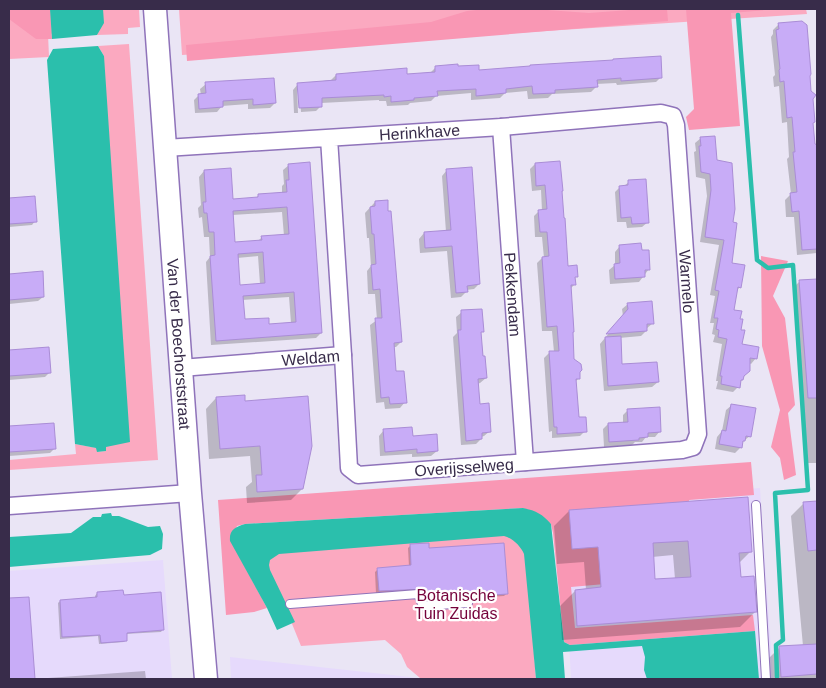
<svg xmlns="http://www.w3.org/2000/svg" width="826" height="688" font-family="Arial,sans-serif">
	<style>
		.built { fill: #e6dafc }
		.green { fill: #fba9c0 }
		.forest { fill: #f997b4 }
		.water { fill: #2bbfac }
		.shadow { fill: #0003; fill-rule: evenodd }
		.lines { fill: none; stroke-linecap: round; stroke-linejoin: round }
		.stream { stroke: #2bbfac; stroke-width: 4.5 }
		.building { fill: #c8acf7; stroke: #aa8dd6; fill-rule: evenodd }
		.lane-casing { stroke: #8f73ba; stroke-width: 10 }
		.street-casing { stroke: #8f73ba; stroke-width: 19 }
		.secondary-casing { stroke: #8f73ba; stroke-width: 25 }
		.lane { stroke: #fff; stroke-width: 8 }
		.street { stroke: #fff; stroke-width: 16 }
		.secondary { stroke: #fff; stroke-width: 22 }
		.labels { text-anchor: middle; stroke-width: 4.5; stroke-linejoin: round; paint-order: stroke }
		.street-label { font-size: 16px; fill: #382c4a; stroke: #fff }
		.park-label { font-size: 16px; fill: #75023a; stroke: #fff }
	</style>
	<rect width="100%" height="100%" fill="#eae5f5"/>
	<path class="built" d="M760 488 773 679H571L562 504Z
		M163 560 172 679H9V571Z
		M230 657 428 679H231Z"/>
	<path class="green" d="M9 9H139L140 27 128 28V34L97 35 99 30 48 34 49 57 9 59Z
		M179 9H806L807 14 182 55Z
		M129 44 158 460 9 470V460L76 454 75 444 97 448V452L106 451 104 56 98 46Z
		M524 526 536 679H429L420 678 407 667 401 654 385 640 301 646 286 609 254 563 268 544Z"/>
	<path class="forest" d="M9 9H50L52 39H36L9 19Z
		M486 9 547 10 589 13 643 9H667L668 21 187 61 186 45 431 22 467 11Z
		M686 9H777L731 13 740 126 689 130 686 117 694 109Z
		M761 256 788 261 773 296 785 318 795 405 788 413 796 475 784 480 780 458 771 447 780 410 762 346Z
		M751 462 754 495 689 500 690 514 602 546 605 584 571 587 575 628 753 615 755 631 570 645 564 642 553 533 551 524 523 508 245 524 237 526 231 541 267 608 254 612 226 615 218 500Z"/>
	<path class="water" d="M50 9H103L104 23 97 35 52 39Z
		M98 46 104 56 130 442 106 447V451L97 452 96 448 75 444 47 60 53 49Z
		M523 508C537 511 542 514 551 524L564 642 570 645 755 631 759 679H647L644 670 645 657 642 646 563 652 565 679H536L524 554C521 547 513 538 504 536L279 554 270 560 269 565 270 570 295 622 277 630 267 608 230 541C229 530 235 527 245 524Z
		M111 513 112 516H119L148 527 160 526 163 534 162 549 150 555 9 567V537L71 533 93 517H101L102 514Z"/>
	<path class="shadow" d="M779 24 809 75 812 99V123L817 167V174L816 175 817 186V253L797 255 794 217H786L785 200 791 194 787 159 789 157 787 122 782 123 779 86 774 87 773 77 775 75 771 37 773 34V30Z
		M435 68 478 71 661 77 656 82 617 85 616 83 596 84 597 86 591 92 552 94 548 98 528 99 527 91 505 93 500 98 471 100V93L436 96 431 101 410 103 408 105 387 106 386 101H379V100L321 103V106L316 111 301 112 299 87H297L298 113H294L293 90 298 84 331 80 336 75H406L430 73Z
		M206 84 275 103 270 108 248 109V104L222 106 217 112 195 113 194 100 199 95H201L200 89Z
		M701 138 716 161 732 223 730 264 740 287 736 291 733 311 739 320 741 345 756 358 751 364 749 363 742 380 739 382 738 387 733 392 716 389 718 381H716L722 344 713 342 715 335 712 334 714 323H710L715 296 710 295 719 245 700 242 707 196 705 179 696 177 694 152 696 151 695 143Z
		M559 162 566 267 576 276 574 278 575 284 570 289 573 359 579 378 575 382 578 419 585 431 580 436 552 438V431L549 432 544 358 549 353 554 352 552 331H542L537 263 542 258H544L542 237H535L534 216 539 211H542L541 190 532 191 530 169 535 164Z
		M289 165 321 333 316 338 211 345 206 262 210 257 209 237H204L202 217 199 218 198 208 201 205 199 177 204 171 232 201 255 199 259 195 282 193V186L284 184 283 170ZM282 212 284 236 262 237 257 242 234 244 232 215ZM258 256 260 284 239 286 237 258ZM289 297 291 323 268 325 244 321 242 300Z
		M447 170 479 284 474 289 466 290V292L461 297 451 298 447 251 420 253 419 239 424 233 446 232 442 176Z
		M629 182 648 222 642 227 627 228 626 222H617L615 192 620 187 624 186Z
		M34 198 35 221 32 225 9 227V199Z
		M375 202 401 342 396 347H393L395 373 405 402 400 408 385 409 384 402 376 403 370 325 377 320 375 294H368L367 271 371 266 369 238H367L365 213Z
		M620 246 649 269 639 282 610 284 609 270 615 265V252Z
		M41 273 43 297 38 301 9 304V275Z
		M817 280V463H808L794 287 799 282Z
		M628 304 653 323 646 329V331L641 336 619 338 621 365 658 382 652 387 604 391 600 344 623 316 622 309Z
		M462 312 482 331 480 333 486 378 480 383 477 384 478 405 490 431 484 436 481 437V439L476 444 461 445 453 337 457 333 456 317Z
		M48 349 49 373 45 377 9 380V352Z
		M216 398 244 402 302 489 291 500 247 503 246 487 252 482 250 456 209 459 206 409Z
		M732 405 750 436 741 443V447L735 453 715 449 717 437 722 431 726 410Z
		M628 410 660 431 655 437H646L642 442H635L632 445 604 447 603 429 608 424 623 423V415Z
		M53 424 55 448 50 453 9 456V428Z
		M384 430 412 437 437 451 431 456 412 457V454L380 456 379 436Z
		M817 502V679H769L767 660 779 648 803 646 791 516 804 503Z
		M569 511 751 551 738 564 740 578 755 612 740 627 562 640 560 606 575 591 586 590 584 562 557 564 554 526ZM673 555 675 579 654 580 652 557Z
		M411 545 428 550 507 593 504 596 425 601 424 591 376 594 375 572 378 569 409 567 408 548Z
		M97 593 123 596 163 629 161 632 125 634 126 640 124 642 99 644 98 636 60 639 58 603 60 601 95 598V596Z
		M28 598 34 679 145 671 146 679H9V600Z"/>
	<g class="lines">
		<path class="stream" d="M738 15 757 260 768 268 793 265 808 490 775 493 783 640 776 645 777 677"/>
	</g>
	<path class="building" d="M802 21 807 25 811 74 810 76 811 91 816 95 813 99 815 122 813 123 815 144 817 145V249L802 250 799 211 792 212 790 193 797 192 793 152H795L792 117 787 118 784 81 780 82 779 70 780 69 776 30 779 29 778 23Z
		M661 56 662 78 621 81V78L597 80 598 87 555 90V93L533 94 532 86 506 89V93L476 96V89L437 91 438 96 414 98V100L391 102V96L384 97V95L322 98V107L299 108 297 83 336 80V74L407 68V74L435 72V66L458 64V66L479 65V70L530 66V65L613 60V59Z
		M274 78 276 103 253 105V99L223 101V107L199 109 198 94 206 93 205 82Z
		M715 136 717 160 732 163 735 209 733 222 737 223 732 263 745 265 741 288 738 287 734 310 742 311 740 319H743L741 330H745L742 344 759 347 757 359 750 358V371L744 376 743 380H741L740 388 721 384 722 376H720L727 339 718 337 719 330 716 329 718 318H714L719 291 715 290 724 240 705 237 711 190 710 174 701 172 699 146H701L700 137Z
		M560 161 563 191H562L564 218H565L568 266 577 265 578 277H575L576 285H571L574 332H573L574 359 581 364 582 370 580 372V379H576L579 417H586L587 432 557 434V427H554L549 351H559L557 326 547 327 542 257 549 256 547 232H540L538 210 547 209 545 185 536 186 535 163Z
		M310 162 322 333 216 341 210 256 215 255 214 232H209L207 213H204L203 202H206L204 170 231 168 233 199 258 197V194L287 192 286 180H289L288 164ZM287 207 289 234 261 236 262 240 235 242 233 211ZM263 252 265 283 240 285 238 254ZM294 292 296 322 269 324V318L245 319 243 296Z
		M472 167 480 284 467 286 468 292 456 293 452 246 425 248 424 232 451 230 446 169Z
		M646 179 649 223 632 224 631 217 621 218 619 186 628 185V180Z
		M35 196 37 222 9 224V198Z
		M388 200V211H391L402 342 394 343 396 371H404L407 403 390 404 389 397 381 398 375 318H382L380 289 373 290 371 265 376 264 374 234H372L370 207 375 206V201Z
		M641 243 642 250H649L650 270H645V277L615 279 614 264 620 263 619 245Z
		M43 271 44 297 9 300V274Z
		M817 279V398H808L799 280Z
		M652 301 654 324H647V331L606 334 628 309 627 303Z
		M482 309 484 332H481L483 356H485L487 378 478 379 480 404 489 403 491 432 482 433V439L466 441 458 330H461V310Z
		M621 336 622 364 657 362 659 382 608 386 605 337Z
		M49 347 51 373 9 376V350Z
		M245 395V401L308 396 312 446 303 489 257 492 256 475H262L260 446 220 449 216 397Z
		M731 404 756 408 751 437 746 436 745 441H743L742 448 719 444 722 430 726 431Z
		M660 407 661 432 648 433V437L639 438V440L609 442 608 423 628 422 627 409Z
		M54 423 56 449 9 452V426Z
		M412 427 413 436 437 434 438 451 417 453V449L385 452 383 429Z
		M748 497 752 552 739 553 741 577 754 576 757 612 577 626 575 590 601 587 598 547 572 549 569 510ZM688 541 691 577 655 579 653 543Z
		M817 501V550L808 551 803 502Z
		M429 543V548L504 543 508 594 428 599 427 589 379 591 377 568 411 565 410 544Z
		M123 590 124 595 161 592 164 630 127 633V641L101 643 100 635 62 637 60 600 97 597V592Z
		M29 597 35 679H9V598Z
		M817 644V674L781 677 779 646Z"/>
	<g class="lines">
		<defs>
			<path id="lane" d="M756 505 766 679
				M290 604 418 594 423 606 468 603"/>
			<g id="street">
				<path id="s1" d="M501 127 525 462"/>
				<path id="s2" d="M165 148 501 127 661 113 673 116 676 125 698 434 693 447 682 450 358 475 349 468 343 355 329 138"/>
				<path id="s3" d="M181 368 343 355"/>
				<path d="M9 506 190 493"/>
			</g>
			<g id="secondary">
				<path id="s4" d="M155 9 190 493 206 679"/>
			</g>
		</defs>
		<use href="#lane" class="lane-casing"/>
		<use href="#street" class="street-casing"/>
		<use href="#secondary" class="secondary-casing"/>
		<use href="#lane" class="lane"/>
		<use href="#street" class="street"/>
		<use href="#secondary" class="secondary"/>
	</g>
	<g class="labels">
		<g class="street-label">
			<text dy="6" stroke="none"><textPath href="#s2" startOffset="255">Herinkhave</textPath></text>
			<text dy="6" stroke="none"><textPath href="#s2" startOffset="676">Warmelo</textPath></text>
			<text dy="6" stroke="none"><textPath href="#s1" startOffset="168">Pekkendam</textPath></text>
			<text dy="6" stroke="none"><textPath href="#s4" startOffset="336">Van der Boechorststraat</textPath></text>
			<text dy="6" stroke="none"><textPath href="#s3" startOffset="130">Weldam</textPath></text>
			<text transform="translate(464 467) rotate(-4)" y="6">Overijsselweg</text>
		</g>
		<g class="park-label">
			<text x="456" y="601">Botanische<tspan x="456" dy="18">Tuin Zuidas</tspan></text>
		</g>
	</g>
	<rect width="826" height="688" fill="none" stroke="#382c4a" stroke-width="20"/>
</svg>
